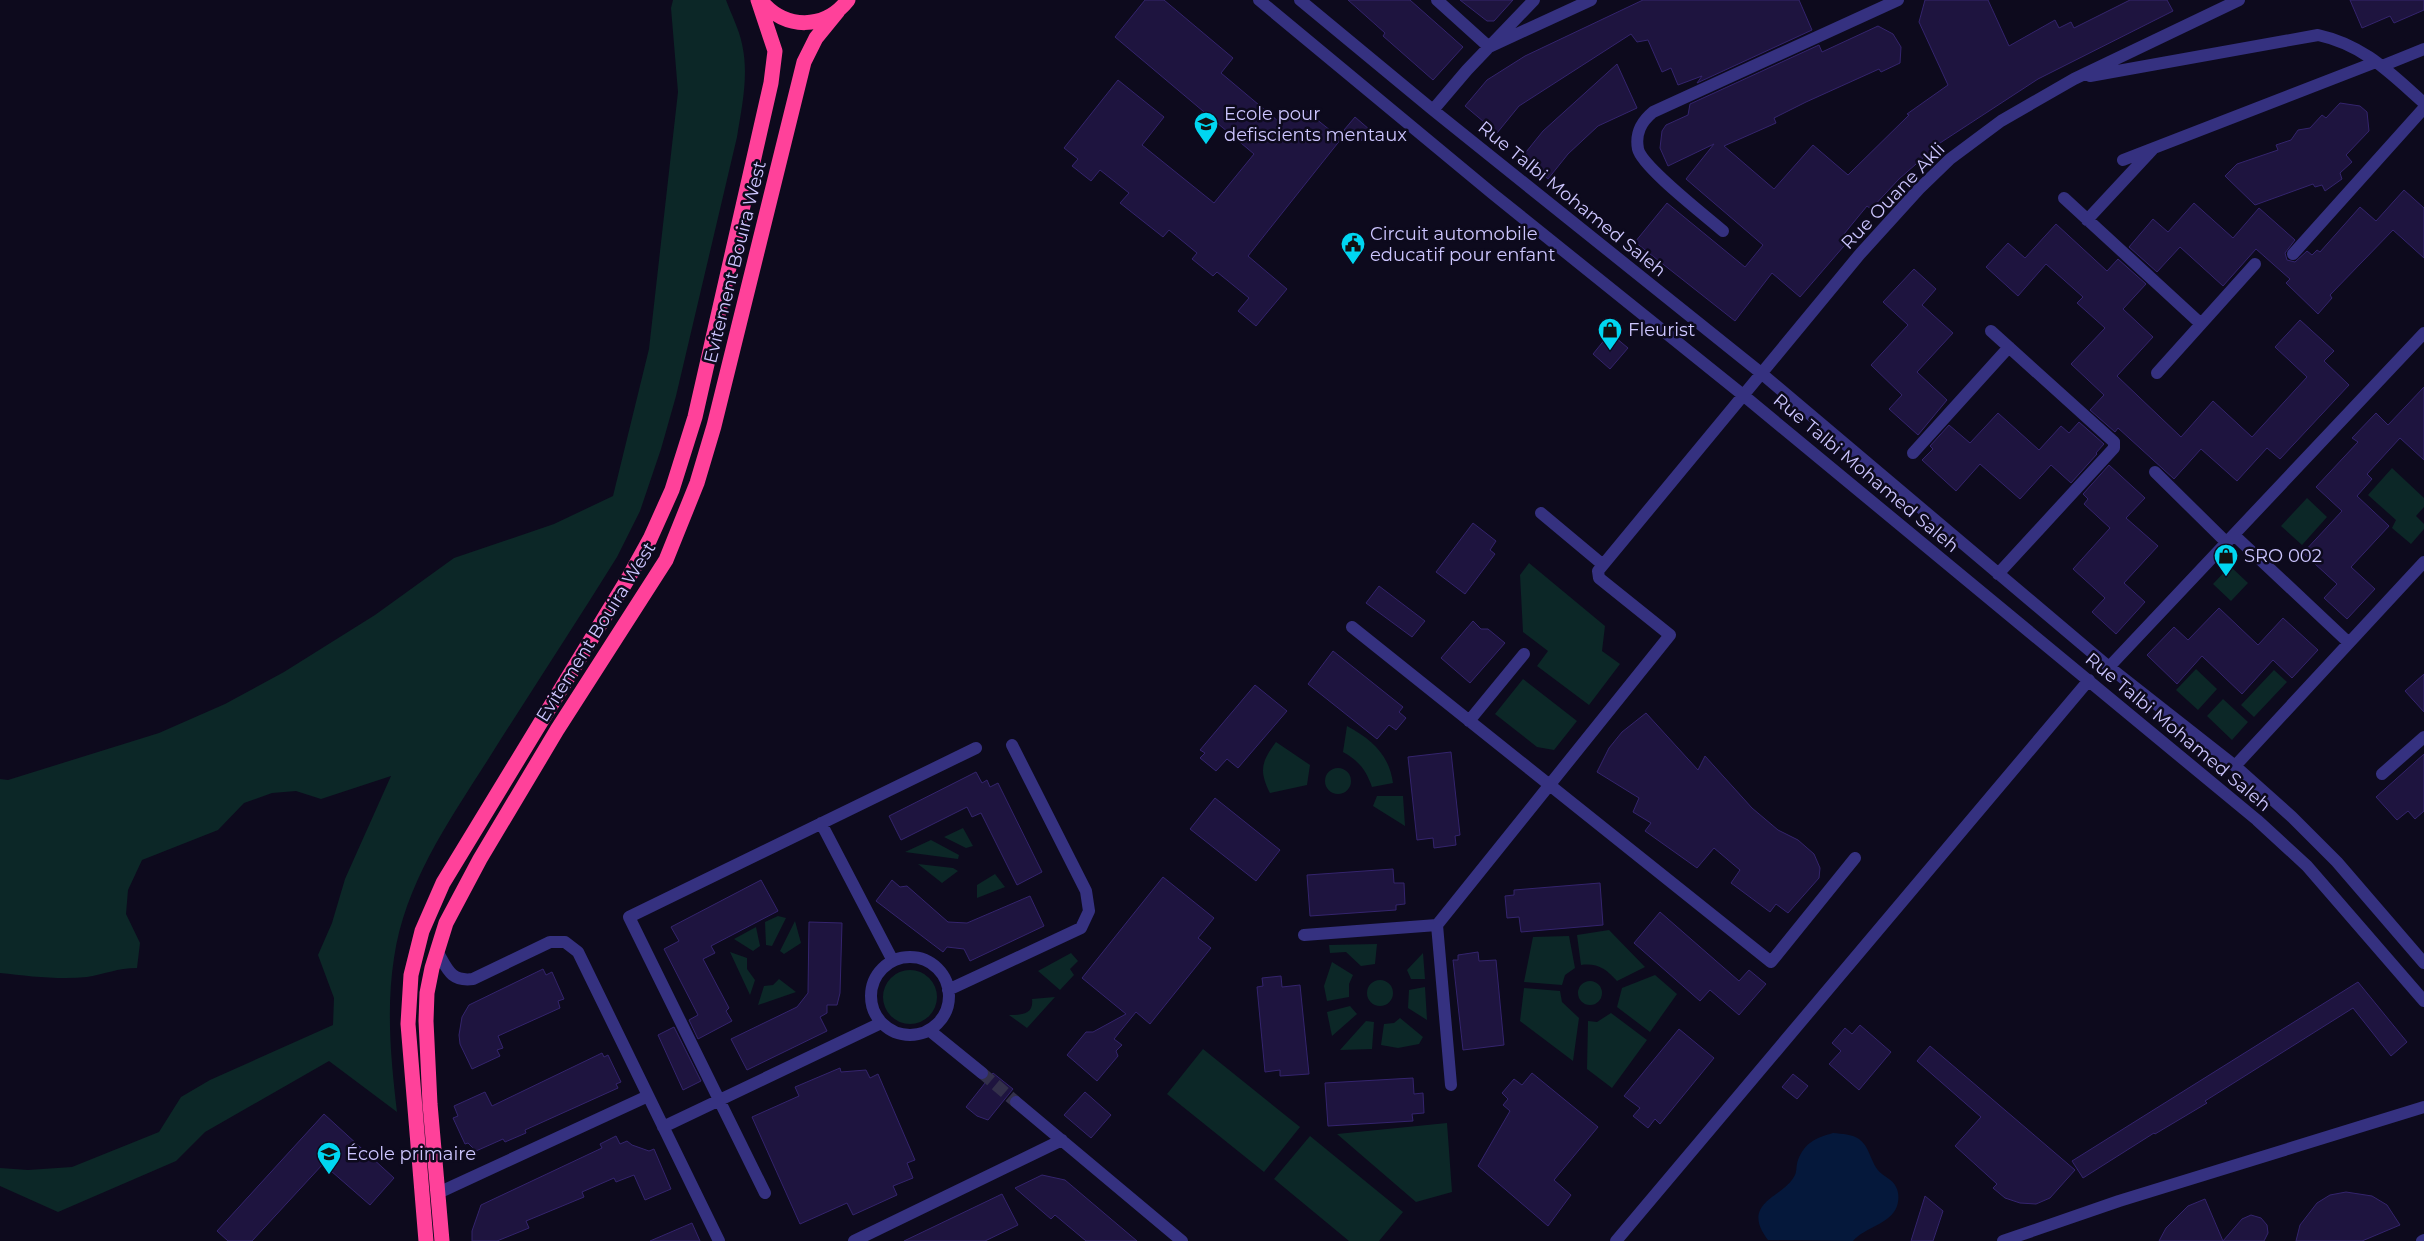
<svg xmlns="http://www.w3.org/2000/svg" width="2424" height="1241" font-family="Montserrat,sans-serif">
	<style>
		.green { fill: #0c2727 }
		.water { fill: #05183b }
		.building { fill: #1e143f; stroke: #34246d }
		.lines { fill: none; stroke-linecap: round; stroke-linejoin: round }
		.minor-tunnel { stroke: #33304a; stroke-width: 12; stroke-dasharray: 12 6; stroke-linecap: butt }
		.minor { stroke: #353180; stroke-width: 12 }
		.highway { stroke: #ff419a; stroke-width: 15 }
		.labels { text-anchor: middle; stroke-width: 5; stroke-linejoin: round; paint-order: stroke }
		.poi-label { font-size: 18px; fill: #cdc6ff; stroke: #0d0a1d; text-anchor: start }
		.street-label { font-size: 18px; fill: #cdc6ff; stroke: #0d0a1d }
	</style>
	<rect width="100%" height="100%" fill="#0d0a1d"/>
	<path class="green" d="M673 0H726C731 14 739 29 742 44 749 75 742 106 737 137L676 396 661 449 640 511 617 557C575 625 531 691 489 758 449 821 405 883 394 958 386 1009 391 1061 397 1112L329 1061 205 1132 176 1161 58 1212 0 1186V1168L28 1170 72 1167 159 1132 181 1097 210 1080 333 1025 334 998 318 955 332 923 345 879 391 776 321 799 296 791 272 793 244 803 218 830 142 860 128 890 126 914 140 943 137 968C117 968 106 974 87 977 59 980 28 976 0 973V779L8 780 159 733 225 704 284 672 375 615 454 558 554 524 613 496 649 349 678 92 671 8Z
		M2392 468 2424 498V507L2416 516 2424 524V529L2411 544 2392 528 2396 520 2368 495Z
		M2307 498 2327 517 2302 545 2281 526Z
		M1529 563 1605 626 1602 651 1620 664 1589 705 1537 666 1548 651 1523 632 1520 575Z
		M2230 566 2248 583 2231 601 2213 584Z
		M2196 669 2217 689 2198 710 2176 690Z
		M2274 670 2287 682 2254 717 2241 705Z
		M1523 679 1577 721 1554 750 1537 747 1495 714Z
		M2223 699 2248 722 2232 740 2207 716Z
		M1347 726C1371 739 1389 754 1393 783L1372 787C1366 770 1359 761 1343 752Z
		M1276 742 1310 765 1307 785 1270 793C1259 771 1261 762 1276 742Z
		M1325 781a13 13 0 1 1 26 0a13 13 0 1 1-26 0Z
		M1377 796H1403L1405 826 1373 806Z
		M963 828 973 846 966 848 944 837Z
		M931 840 959 855 958 859 905 852Z
		M918 864 953 868 958 871 942 883Z
		M995 874 1005 887 977 898V885Z
		M778 916 786 918 772 946 766 945 765 922Z
		M795 921 801 943 784 954 780 951Z
		M756 927 760 946 753 951 734 939Z
		M1609 930 1645 967 1617 981C1606 969 1598 963 1581 965L1577 935Z
		M1569 936 1575 968 1565 975 1562 985 1524 982 1533 937Z
		M1377 944 1375 964 1361 966 1346 952 1330 953 1329 945Z
		M730 952 747 958V969L755 980 750 995Z
		M1071 953 1078 961 1070 969 1074 975 1060 990 1038 971Z
		M1423 953 1425 979H1411L1407 970Z
		M1332 962 1353 975 1349 984V997L1327 1001 1324 986Z
		M883 997a27 27 0 1 1 54 0a27 27 0 1 1-54 0Z
		M1655 975 1677 994 1650 1032 1617 1007 1622 988Z
		M779 979 796 992 758 1005 764 986 773 985Z
		M1367 993a13 13 0 1 1 26 0a13 13 0 1 1-26 0Z
		M1578 993a12 12 0 1 1 24 0a12 12 0 1 1-24 0Z
		M1425 987 1427 1020 1408 1008 1409 990Z
		M1524 988 1560 991 1562 1002 1579 1018 1573 1061 1520 1021Z
		M1055 997 1027 1028 1009 1015C1021 1015 1034 1015 1032 999Z
		M1350 1006 1357 1014 1332 1036 1327 1012Z
		M1611 1013 1647 1040 1612 1088 1587 1069 1588 1021 1597 1022Z
		M1400 1018 1423 1037 1419 1044 1398 1048 1381 1045 1384 1024 1394 1023Z
		M1366 1021 1374 1022 1372 1049 1340 1050Z
		M1203 1049 1300 1127 1264 1172 1167 1094Z
		M1447 1123 1452 1192 1416 1202 1337 1134Z
		M1310 1136 1403 1212 1379 1241H1349L1274 1179Z"/>
	<path class="water" d="M1833 1133C1843 1134 1851 1134 1859 1139 1869 1146 1870 1159 1877 1169 1882 1176 1893 1179 1896 1187 1899 1192 1899 1200 1897 1206 1891 1224 1865 1227 1853 1241L1768 1240C1739 1202 1784 1198 1795 1175 1797 1171 1796 1165 1798 1160 1805 1142 1816 1138 1833 1133Z"/>
	<path class="building" d="M1145 0H1164L1233 58 1221 73 1278 121 1287 110 1298 119 1305 110 1341 139 1248 256 1287 289 1256 326 1238 311 1249 298 1217 272 1213 276 1192 259 1197 253 1169 230 1163 237 1120 203 1129 193 1100 170 1091 181 1072 166 1078 159 1064 148 1118 80 1164 117 1142 145 1214 203 1254 154 1115 37Z
		M1348 0H1410L1463 47 1433 80 1383 36 1385 33Z
		M1460 0H1513L1494 21H1487Z
		M1643 0H1799L1812 30 1697 83 1702 76 1678 85 1671 68 1662 72 1648 40 1637 42 1631 34 1519 106 1497 133 1465 106 1487 80 1525 56Z
		M1925 0H1988L2009 46 2055 20 2059 28 2071 22 2074 28 2130 0H2167L2173 11 2038 79 1940 143 1899 179 1871 209 1867 206 1844 234 1850 239 1800 297 1772 273 1735 321 1635 242 1667 203 1745 267 1763 245 1686 179 1714 144 1668 166 1660 148 1662 131 1666 125 1688 115 1690 104 1819 45 1822 52 1878 26 1893 34 1901 47 1900 63 1881 72 1879 69 1806 102 1774 118 1776 123 1724 146 1774 189 1813 145 1848 175 1909 115 1907 114 1948 85 1919 22Z
		M2350 0H2424V10L2394 23 2390 16 2362 28Z
		M1617 64 1637 108 1598 126 1568 154 1548 179 1522 157 1543 131Z
		M2340 103 2360 106 2367 112 2369 131 2346 155 2352 162 2340 173 2342 179 2325 191 2322 185 2315 187 2313 184 2255 205 2225 176 2237 164 2278 150 2276 145 2291 140 2298 130 2310 128 2322 115 2326 118Z
		M1355 117 1370 130 1359 143 1344 130Z
		M2404 190 2424 208V258L2393 230 2330 295 2332 298 2318 314 2286 283 2290 279 2256 249 2223 286 2180 247 2157 272 2129 247 2153 219 2168 232 2194 203 2233 238 2259 208 2295 240 2285 253 2287 260 2295 262 2307 251 2312 255 2317 250 2320 252 2360 207 2376 221Z
		M2056 224 2107 271 2118 259 2146 284 2123 309 2153 337 2117 376 2181 437 2213 401 2252 437 2307 377 2275 347 2300 320 2334 351 2324 361 2349 385 2280 459 2267 448 2237 481 2201 449 2174 479 2118 428 2115 432 2090 410 2104 395 2071 364 2105 328 2077 303 2083 297 2046 264 2018 296 1986 267 2008 243 2025 258Z
		M1914 269 1936 289 1922 305 1953 333 1917 372 1947 400 1918 435 1889 409 1902 395 1871 365 1908 325 1883 302Z
		M1610 333 1628 348 1610 369 1593 354Z
		M2424 387V460L2400 438 2367 474 2372 479 2357 496 2389 526 2351 567 2375 589 2347 619 2324 598 2337 584 2303 553 2342 511 2316 487 2358 442 2352 438 2376 413 2388 425Z
		M1998 413 2039 450 2061 426 2069 433 2079 422 2104 444 2096 453 2097 454 2071 483 2051 465 2020 499 1980 464 1956 491 1922 460 1933 449 1930 446 1949 425 1970 443Z
		M2109 465 2145 498 2126 518 2158 546 2124 583 2145 602 2116 634 2092 612 2105 598 2073 569 2110 528 2084 504 2088 499 2083 494Z
		M1473 523 1496 541 1490 550 1495 554 1465 594 1436 572Z
		M1379 586 1425 621 1412 637 1366 603Z
		M2219 608 2258 645 2283 618 2318 650 2292 678 2273 660 2242 694 2202 656 2177 684 2147 655 2174 627 2188 640Z
		M1473 621 1481 629H1488L1505 643 1470 683 1441 658Z
		M1333 651 1403 707 1399 712 1406 718 1396 730 1389 725 1377 739 1308 684Z
		M2424 674V712L2405 691Z
		M1255 685 1287 711 1238 768 1227 759 1216 771 1200 758 1205 753 1200 750Z
		M1646 713 1698 770 1705 756 1752 808 1778 830 1798 840 1814 854 1820 868 1819 878 1788 913 1776 904 1770 912 1731 883 1740 870 1714 848 1697 868 1645 831 1651 823 1633 812 1639 798 1597 772 1609 748 1622 732Z
		M1451 752 1460 835 1455 836 1456 845 1434 848 1433 838 1417 840 1408 757Z
		M2424 754V811L2415 819 2408 811 2397 820 2376 797Z
		M976 772 982 783 987 780 990 787 998 783 1042 872 1017 885 981 813 972 817 967 807 901 840 889 816Z
		M1215 798 1280 850 1256 881 1190 829Z
		M1393 869 1394 883H1404L1405 904 1396 905V910L1310 916 1307 875Z
		M1163 877 1214 918 1198 938 1211 948 1150 1024 1136 1012 1114 1039 1122 1045 1116 1051 1118 1056 1097 1081 1067 1055 1086 1032H1093L1126 1014 1082 978Z
		M761 880 778 911 711 946 715 953 703 959 729 1008 726 1011 732 1021 698 1039 689 1020 698 1015 664 949 679 941 671 927Z
		M892 880 900 887 907 886 948 922 967 923 1030 896 1044 926 970 961 964 949 947 947 943 952 876 901Z
		M1600 883 1603 925 1521 932 1519 917 1507 918 1505 896 1514 895V890Z
		M1660 912 1739 981 1749 970 1766 984 1739 1015 1710 990 1700 1001 1634 943Z
		M809 922 842 923 840 993 837 1005H827V1013L820 1017 827 1031 747 1070 731 1039 797 1007 808 993Z
		M1478 952 1479 961 1496 960 1504 1045 1463 1050 1453 960H1458V955Z
		M543 969 546 975 552 972 564 999 558 1001 560 1008 498 1036 503 1048 497 1050 500 1056 472 1069 460 1044 459 1035 462 1017 469 1005Z
		M1281 976 1282 987 1300 985 1309 1074 1280 1076V1070L1265 1072 1257 987 1263 986 1262 978Z
		M2358 982 2407 1042 2391 1056 2353 1008 2205 1101 2207 1103 2155 1134 2154 1133 2083 1178 2072 1161Z
		M1860 1025 1891 1052 1859 1090 1829 1064 1841 1051 1832 1043 1845 1028 1852 1034Z
		M674 1027 701 1081 683 1090 658 1035Z
		M1679 1029 1714 1058 1660 1124 1655 1119 1648 1128 1633 1116 1640 1108 1624 1096Z
		M1930 1046 2075 1170 2050 1198 2036 1204 2020 1203 2005 1198 1993 1188 1997 1184 1955 1146 1981 1117 1917 1061Z
		M602 1053 604 1057 608 1055 621 1082 616 1084 618 1088 525 1130 526 1133 505 1142 503 1139 476 1151 468 1143 465 1144 453 1118 458 1116 454 1106 485 1092 492 1106Z
		M840 1068 841 1072 866 1070 870 1078 878 1074 915 1160 907 1163 913 1178 893 1186 897 1195 853 1215 847 1203 800 1224 752 1117 799 1096 795 1087Z
		M993 1073 1013 1089 988 1120 977 1116 966 1107Z
		M1532 1073 1598 1127 1554 1180 1571 1195 1548 1226 1478 1166 1510 1111 1503 1105 1508 1099 1502 1093 1514 1079 1522 1085Z
		M1793 1074 1808 1086 1797 1099 1782 1087Z
		M1413 1078 1414 1094 1423 1093 1424 1113 1412 1114 1413 1121 1328 1126 1325 1083Z
		M1085 1092 1111 1115 1091 1138 1064 1115Z
		M324 1114 394 1178 370 1205 323 1164 252 1241H228L217 1231Z
		M616 1136 620 1144 627 1141 632 1145 649 1151 654 1149 671 1189 645 1200 634 1175 616 1182 614 1178 582 1192 584 1197 526 1221 529 1228 497 1241H472V1231L481 1205 602 1148 600 1144Z
		M1042 1175 1065 1180 1137 1241H1086L1055 1215 1051 1219 1015 1188Z
		M2346 1192 2372 1196 2387 1205 2400 1225 2362 1241H2296L2300 1225 2317 1203 2330 1195Z
		M1002 1194 1018 1225 985 1241H904Z
		M1925 1196 1943 1211 1933 1241H1911Z
		M2205 1199 2223 1241H2159L2166 1228 2188 1206Z
		M2251 1215 2261 1218 2267 1225 2268 1233 2264 1241H2223L2242 1219Z
		M692 1223 700 1241H650Z"/>
	<g class="lines">
		<path class="minor-tunnel" d="M982 1073 1016 1102"/>
		<path class="minor" d="M1259 0 1493 194 1743 395 2257 820 2307 866 2424 1001
			M1300 0 1433 110 1761 373 2109 667 2235 766 2292 817 2337 862 2424 963
			M1437 0 1489 47 1591 0
			M2382 66 2424 49
			M2090 76 2318 35C2364 45 2390 73 2424 103
			M1433 110 1467 70 1534 0
			M2123 160 2376 62
			M2064 198 2201 324
			M2087 220 2153 149
			M1723 231C1706 216 1642 167 1638 149 1635 133 1641 122 1653 112L1898 0
			M2293 254 2424 108
			M1991 331 2114 442V448L1998 574
			M2157 373 2255 264
			M1913 453 2009 347
			M2155 472 2227 543
			M1541 513 1602 564
			M2234 535 2349 643
			M1352 627 1771 962 1855 858
			M2109 667 2424 333
			M1469 721 1524 654
			M2235 766 2424 562
			M2382 774 2424 737
			M821 823 893 961
			M1437 925 1451 1085
			M1304 935 1437 925 1670 635 1599 578 1598 571 1860 254 1919 189 1950 159 2001 121 2074 79 2239 0
			M437 951C447 968 450 982 473 979L550 942H565L578 952 719 1241
			M871 996a39 39 0 1 1 78 0a39 39 0 1 1-78 0Z
			M948 990 1081 928 1089 911 1086 891 1012 745
			M929 1030 982 1073
			M1016 1102 1182 1241
			M663 1127 881 1023
			M438 1193 648 1096
			M765 1193 629 917 976 748
			M854 1241 1062 1140
			M1616 1241 2089 680
			M2003 1241 2119 1201 2424 1107
			M2422 1241 2424 1240"/>
		<path class="highway" d="M761 1C785 30 825 30 848 0
			M426 1241 408 1024 411 975 422 931 443 883 629 577 650 539 672 490 695 417 771 83 775 51 758 0
			M442 1241 430 1104 426 1021 427 993 432 968 446 923 480 859 557 730 666 560 697 483 714 426 804 62 816 38 838 11"/>
	</g>
	<defs>
		<symbol id="school-pin" viewBox="-11 -11 22 30"><path d="M0 17L-7.5 6A9.5 9.5 0 1 1 7.5 6Z" fill="#00d6f1" stroke="#0d0a1d"/><path d="M0-5L7-2L0 1L-7-2ZM-4 1L0 2.5L4 1V4Q0 6-4 4Z" fill="#111"/></symbol>
		<symbol id="civic-pin" viewBox="-11 -11 22 30"><path d="M0 17L-7.5 6A9.5 9.5 0 1 1 7.5 6Z" fill="#00d6f1" stroke="#0d0a1d"/><path d="M-.6-6.5H3V-4.5H.6V-3L4-1V1h2V6H-6V1h2V-1L-.6-3ZM-1.2 2.5V6h2.4V2.5Z" fill="#111"/></symbol>
		<symbol id="shop-pin" viewBox="-11 -11 22 30"><path d="M0 17L-7.5 6A9.5 9.5 0 1 1 7.5 6Z" fill="#00d6f1" stroke="#0d0a1d"/><path d="M-5-2.5h2.3a2.7 3.5 0 0 1 5.4 0H5L5.5 6h-11ZM-1.5-2.5h3a1.5 2.3 0 0 0-3 0Z" fill="#111"/></symbol>
	</defs>
	<g fill-rule="evenodd">
		<use href="#school-pin" x="1192" y="110" width="28" height="38"/>
		<use href="#civic-pin" x="1339" y="230" width="28" height="38"/>
		<use href="#shop-pin" x="1596" y="316" width="28" height="38"/>
		<use href="#shop-pin" x="2212" y="542" width="28" height="38"/>
		<use href="#school-pin" x="315" y="1140" width="28" height="38"/>
	</g>
	<g class="labels">
		<g class="poi-label">
			<text x="1224" y="120">Ecole pour<tspan x="1224" dy="21">defiscients mentaux</tspan></text>
			<text x="1370" y="240">Circuit automobile<tspan x="1370" dy="21">educatif pour enfant</tspan></text>
			<text x="1628" y="336">Fleurist</text>
			<text x="2244" y="562">SRO 002</text>
			<text x="346" y="1160">École primaire</text>
		</g>
		<g class="street-label">
			<text transform="translate(1893 196) rotate(-46)" y="6">Rue Ouane Akli</text>
			<text transform="translate(1572 199) rotate(39)" y="6">Rue Talbi Mohamed Saleh</text>
			<text transform="translate(735 262) rotate(-76)" y="6">Evitement Bouira West</text>
			<text transform="translate(1866 473) rotate(40)" y="6">Rue Talbi Mohamed Saleh</text>
			<text transform="translate(596 632) rotate(-58)" y="6">Evitement Bouira West</text>
			<text transform="translate(2178 732) rotate(40)" y="6">Rue Talbi Mohamed Saleh</text>
		</g>
	</g>
</svg>
